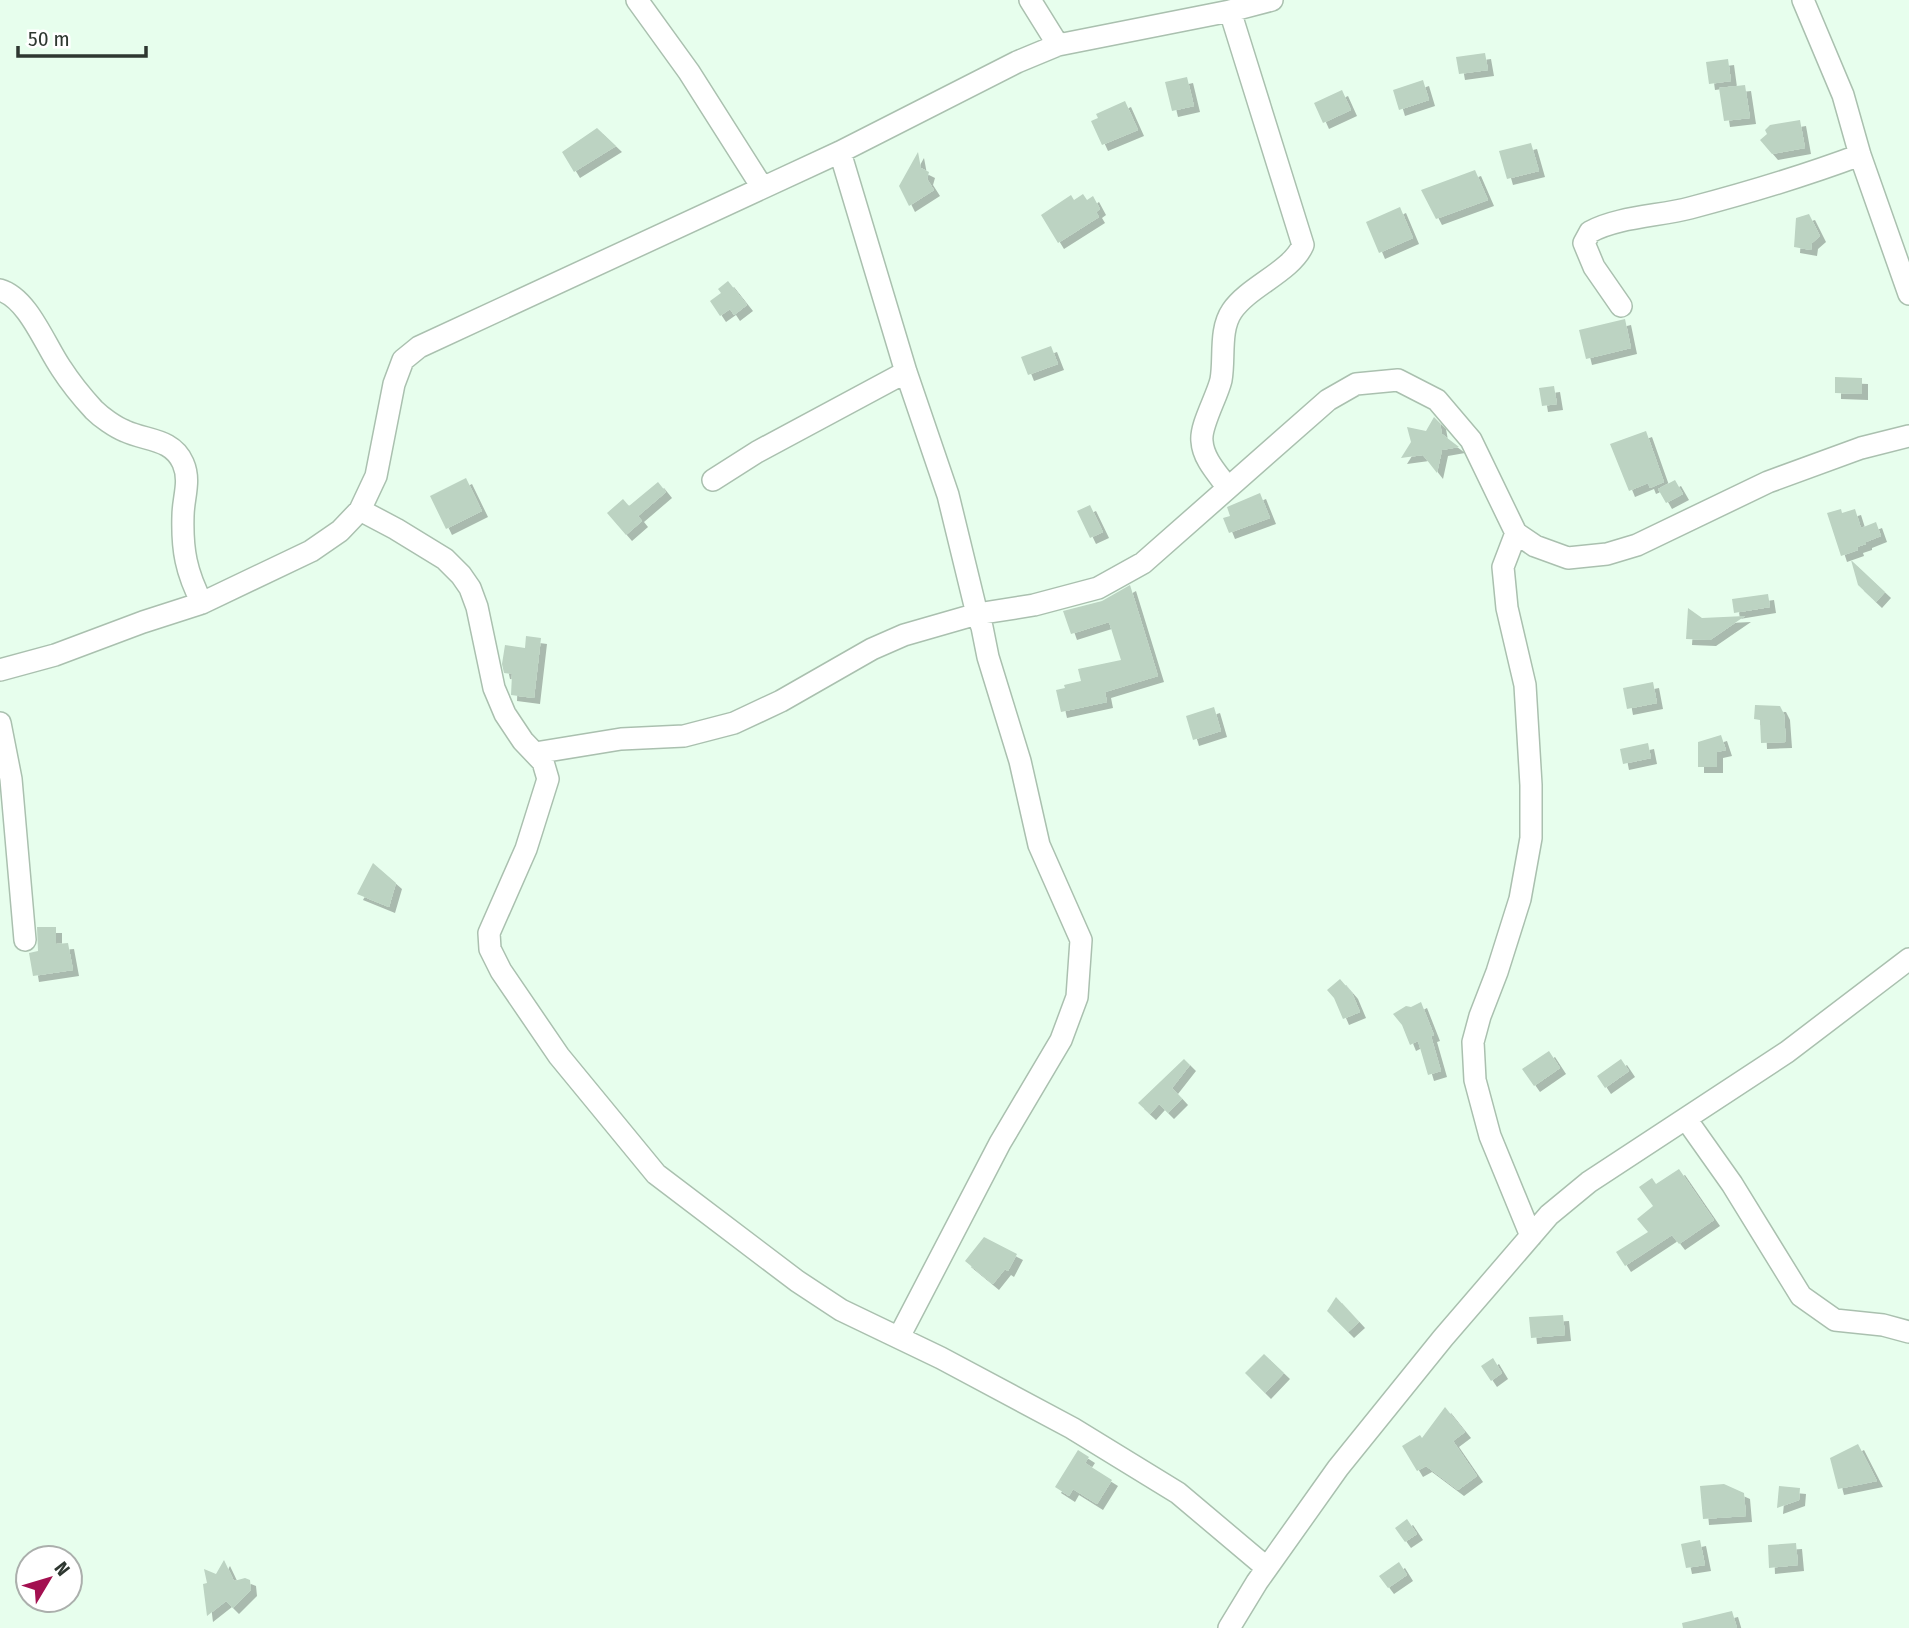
<svg xmlns="http://www.w3.org/2000/svg" width="1909" height="1628" font-family="'Fira Sans Condensed',sans-serif">
	<style>
		.building { fill: #bcd3c2; filter: url(#shadow) }
		.lines { fill: none; stroke-linecap: round; stroke-linejoin: round }
		.minor-casing { stroke: #aac0af; stroke-width: 24 }
		.minor { stroke: #fff; stroke-width: 21 }
	</style>
	<defs>
		<filter id="shadow"><feDropShadow dx="6" dy="6" stdDeviation="0" flood-color="#0004"/></filter>
	</defs>
	<rect width="100%" height="100%" fill="#e7feed"/>
	<path class="building" d="M1485 53 1488 70 1459 74 1456 57Z
		M1728 59 1731 81 1709 84 1706 62Z
		M1187 77 1194 106 1172 111 1165 82Z
		M1423 80 1429 100 1399 110 1393 90Z
		M1745 85 1750 118 1724 121 1719 88Z
		M1342 90 1351 110 1323 123 1314 103Z
		M1125 101 1138 130 1102 145 1091 121 1098 118 1096 114Z
		M1800 120 1805 148 1772 154 1760 140 1767 134 1765 130 1770 125Z
		M597 128 616 146 574 172 562 152Z
		M1531 143 1539 171 1507 179 1499 151Z
		M918 152 921 168 929 172 927 179 934 190 909 206 899 186Z
		M1475 170 1488 200 1436 219 1421 190Z
		M1083 194 1087 200 1093 196 1100 209 1096 212 1099 217 1058 243 1041 215 1071 195 1074 200Z
		M1400 207 1413 238 1379 253 1366 222Z
		M1809 214 1820 236 1812 243 1811 250 1794 247 1796 218Z
		M728 281 747 305 734 315 730 309 720 316 710 301 721 293 718 289Z
		M1625 319 1631 348 1586 359 1579 330Z
		M1051 346 1058 364 1028 375 1021 357Z
		M1835 377 1862 378V394L1835 393Z
		M1554 386 1557 404 1542 406 1539 388Z
		M1434 417 1440 423 1442 434 1459 447 1442 450 1437 473 1423 455 1401 458 1411 442 1407 427 1426 431Z
		M1646 431 1664 482 1650 488 1648 483 1629 491 1610 444Z
		M466 478 482 511 446 529 430 496Z
		M1675 480 1683 494 1666 503 1658 489Z
		M658 482 666 492 638 516 642 521 626 535 607 513 623 499 629 506Z
		M1260 493 1270 518 1229 533 1223 518 1230 516 1227 507Z
		M1090 505 1103 532 1090 538 1077 511Z
		M1841 509 1842 513 1855 509 1861 528 1876 522 1881 536 1866 542V544L1857 547 1858 550 1841 556 1827 513Z
		M1851 560 1885 592 1876 602 1858 585Z
		M1130 585 1158 676 1105 692 1107 702 1061 712 1056 690 1065 688 1064 685 1081 681 1078 669 1121 660 1109 622 1071 634 1063 611 1102 601Z
		M1768 594 1770 607 1734 613 1732 599Z
		M1688 608 1702 618 1745 616 1710 640 1686 639Z
		M526 636 541 638 534 698 511 695 512 674 504 673 502 664 505 645 525 648Z
		M1653 682 1657 703 1627 709 1623 688Z
		M1755 705 1780 706 1784 714 1786 742 1761 743 1760 720 1754 719Z
		M1214 707 1221 731 1193 740 1186 716Z
		M1721 735 1726 750 1717 752V767H1698V742Z
		M1648 743 1651 758 1623 764 1620 749Z
		M373 863 396 883 389 907 357 894Z
		M37 927H56V944L68 943 73 970 33 976 29 953 38 951Z
		M1340 979 1352 993 1360 1012 1343 1019 1334 998 1327 990Z
		M1421 1002 1434 1035 1431 1036 1441 1071 1428 1075 1418 1041 1410 1045 1402 1025 1393 1014 1406 1006 1411 1007Z
		M1549 1051 1560 1068 1534 1086 1522 1069Z
		M1184 1059 1190 1065 1172 1088 1182 1099 1168 1113 1159 1104 1150 1114 1138 1103Z
		M1621 1059 1629 1071 1605 1088 1597 1076Z
		M1679 1169 1714 1220 1679 1244 1672 1235 1625 1266 1616 1252 1648 1232 1637 1219 1653 1206 1639 1187 1652 1178 1656 1184Z
		M984 1237 1017 1254 1008 1271 1005 1269 993 1284 965 1261Z
		M1336 1297 1359 1322 1348 1332 1327 1311Z
		M1563 1315 1565 1335 1531 1338 1529 1317Z
		M1264 1354 1284 1373 1265 1393 1245 1373Z
		M1493 1358 1502 1373 1491 1381 1481 1366Z
		M1445 1407 1465 1432 1453 1441 1477 1476 1458 1490 1426 1466 1417 1471 1402 1446 1420 1435 1422 1438Z
		M1858 1444 1877 1481 1838 1489 1830 1458Z
		M1078 1450 1089 1457 1085 1463 1112 1480 1097 1504 1073 1489 1069 1496 1055 1487Z
		M1724 1484 1744 1493 1746 1516 1703 1519 1700 1486Z
		M1779 1486 1800 1488 1799 1500 1777 1508Z
		M1407 1519 1417 1534 1405 1542 1395 1528Z
		M1700 1540 1705 1565 1686 1568 1681 1544Z
		M1796 1543 1798 1565 1769 1568 1768 1545Z
		M224 1560 234 1581 245 1578 250 1580 251 1590 233 1608 226 1601 207 1616 203 1584 207 1583 204 1569 216 1574Z
		M1399 1562 1407 1575 1388 1588 1379 1576Z
		M1732 1611 1737 1628H1683L1682 1623Z"/>
	<g class="lines">
		<defs>
			<path id="minor" d="M637 0 689 72 762 187
				M1030 0 1058 45
				M1803 0 1843 95 1860 155 1909 294
				M840 152 906 372 948 495 977 614 982 627 988 657 1020 761 1039 845 1081 940 1077 997 1061 1040 1000 1143 899 1337
				M0 290C28 298 45 345 61 368 70 382 82 397 94 410 101 417 115 427 125 431 146 441 172 438 183 463 191 481 183 498 183 516 182 550 186 572 202 603
				M1621 306 1594 267 1584 243 1590 232C1617 217 1659 216 1690 208 1747 193 1804 176 1860 155
				M713 480 757 452 906 372
				M1228 488C1218 474 1203 459 1202 441 1200 426 1217 397 1221 380 1225 358 1219 330 1232 311 1249 286 1291 272 1303 245L1230 11
				M360 510 396 529 445 559 461 575 470 588 477 607 494 688 505 714 523 741 543 762 548 779 526 849 489 933 490 949 501 971 559 1056 656 1174 797 1281 841 1310 941 1358 1072 1428 1178 1493 1267 1568
				M1516 533 1503 567 1507 608 1525 685 1531 785V838L1520 899 1497 972 1480 1016 1473 1042 1475 1080 1490 1136 1531 1236
				M0 670 55 655 143 622 202 603 311 551 340 531 360 510 376 476 394 384 403 360 419 347 840 152 1017 62 1058 45 1230 11 1272 0
				M0 723 11 779 25 940
				M535 753 621 739 684 736 734 723 781 701 872 649 904 635 977 614 1034 605 1098 588 1143 563 1328 400 1356 384 1398 380 1437 400 1471 440 1516 533 1535 546 1568 558 1607 554 1637 545 1768 482 1861 448 1909 436
				M1686 1119 1732 1184 1801 1296 1835 1320 1883 1325 1909 1332
				M1229 1628 1257 1582 1338 1468 1443 1338 1549 1215 1589 1182 1787 1052 1909 959"/>
		</defs>
		<use href="#minor" class="minor-casing"/>
		<use href="#minor" class="minor"/>
	</g>
	<g transform="translate(49 1579) rotate(52)"><circle r="33" fill="#ffffff" stroke="#abafac" stroke-width="2"/>
	<path d="M0-5L12 26L0 18L-12 26Z" fill="#a31050"/>
	<text y="-10" font-size="19" font-weight="bold" text-anchor="middle" fill="#2e3730">N</text>
	</g>
	<path d="M18 46v10h128v-10" fill="none" stroke="#2e3730" stroke-width="3.5"/>
	<text x="28" y="46" font-size="21" fill="#2e3730" stroke="#ffffff" stroke-width="5" paint-order="stroke">50 m</text>
</svg>
